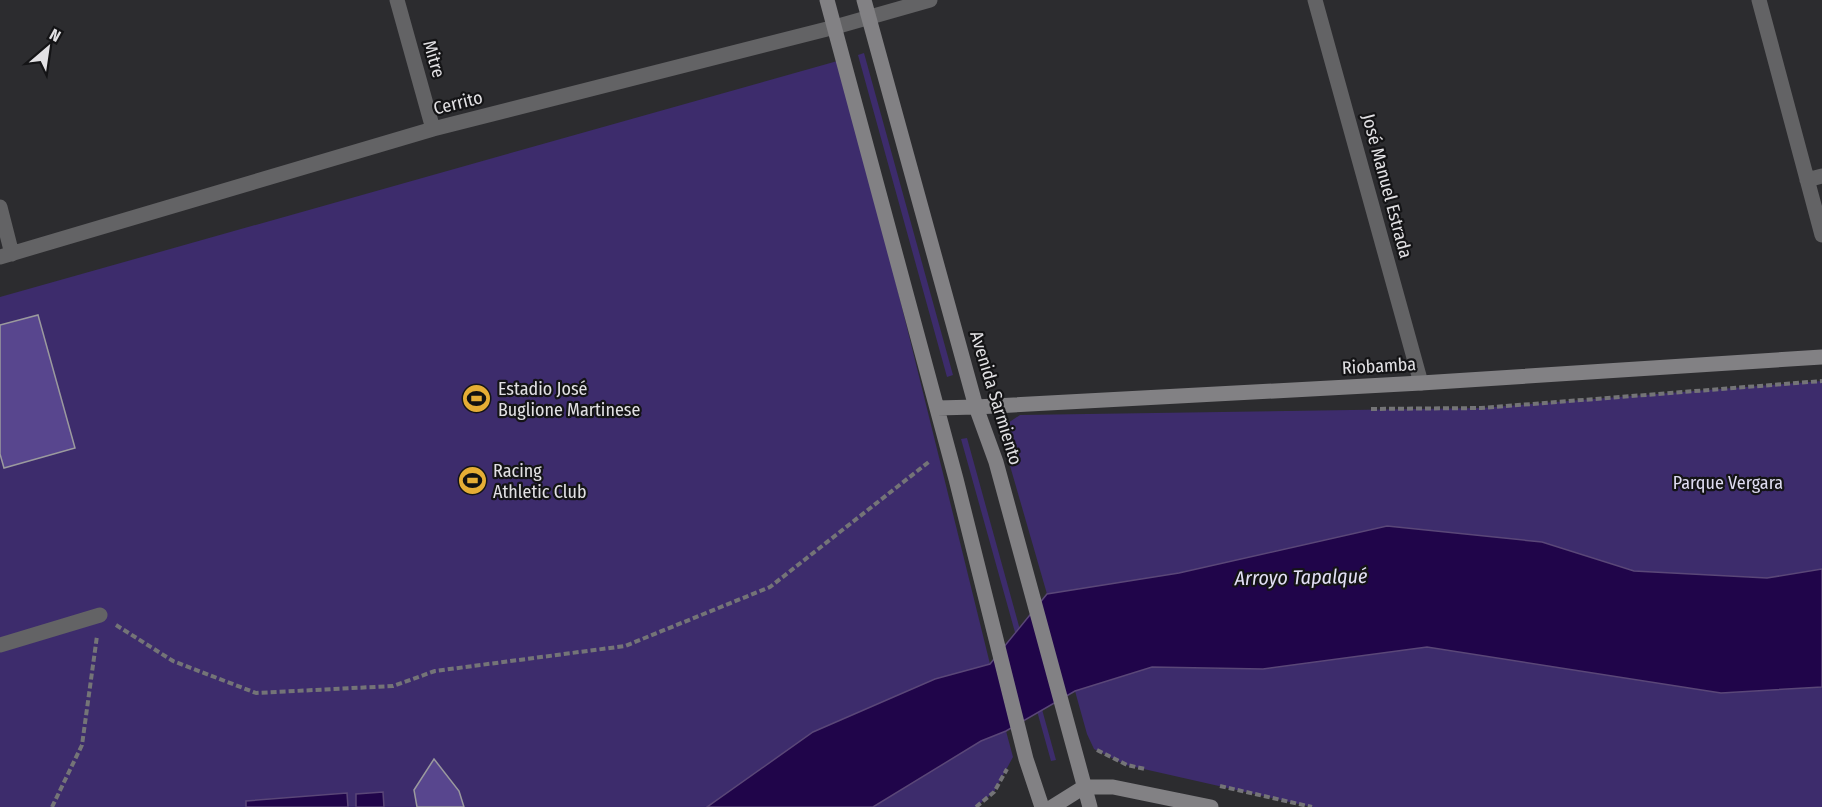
<svg xmlns="http://www.w3.org/2000/svg" width="1822" height="807" font-family="'Fira Sans Condensed',sans-serif">
	<style>
		.green { fill: #3d2c6c }
		.water { fill: #20054a; stroke: #5a4778; stroke-width: 1.5 }
		.building { fill: #58468e; stroke: #9b9a9e; stroke-width: 1.5 }
		.lines { fill: none; stroke-linecap: round; stroke-linejoin: round }
		.path { stroke: #747477; stroke-width: 4; stroke-dasharray: 6 3; stroke-linecap: butt }
		.lane { stroke: #636365; stroke-width: 15 }
		.street { stroke: #636365; stroke-width: 15 }
		.secondary { stroke: #828184; stroke-width: 15 }
		.labels { text-anchor: middle; stroke-width: 4.5; stroke-linejoin: round; paint-order: stroke }
		.street-label { font-size: 18px; fill: #e2e1e4; stroke: #141416 }
		.poi-label { font-size: 18px; fill: #e2e1e4; stroke: #141416; text-anchor: start }
		.park-label { font-size: 18px; fill: #dfdcf1; stroke: #141416 }
		.water-label { font-size: 20px; font-style: italic; fill: #e3e0f5; stroke: #141416 }
	</style>
	<rect width="100%" height="100%" fill="#2c2c2f"/>
	<path class="green" d="M864 53 953 375 947 377 858 55Z
		M841 60 990 664 935 679 813 732 707 807H0V297Z
		M1822 381V569L1767 578 1634 571 1542 542 1179 573 1047 594 1002 438 1005 425 1020 415 1481 408Z
		M967 438 1056 760 1051 761 961 439Z
		M1427 647 1721 693 1822 687V807H1312L1126 765 1094 749 1087 734 1075 691 1152 667 1263 669Z
		M1006 731 1013 757 994 792 976 807H873L981 741Z"/>
	<path class="water" d="M1387 526 1542 542 1634 571 1767 578 1822 569V687L1721 693 1427 647 1263 669 1152 667 1075 691 1006 731 981 741 873 807H707L813 732 935 679 990 664 1047 594 1179 573Z
		M383 792 384 807H356V794Z
		M347 793 348 807H246V801Z"/>
	<path class="building" d="M38 315 75 448 4 468 0 454V325Z
		M434 759 459 791 464 807H417L414 790Z"/>
	<g class="lines">
		<path class="path" d="M1371 409 1481 408 1822 381
			M116 625 173 661 256 693 393 686 435 671 625 646 770 587 930 461
			M1097 750 1127 765 1145 769
			M1220 786 1312 807
			M52 807 82 745 97 636
			M976 807 994 792 1007 769"/>
		<path class="lane" d="M0 645 100 615"/>
		<path class="street" d="M397 0 433 129
			M1315 0 1421 383
			M1759 0 1822 235
			M1807 180 1822 176
			M0 207 12 254
			M0 257 433 129 835 27 930 0"/>
		<path class="secondary" d="M827 0 956 479 1026 759 1042 807
			M864 0 976 407 996 462 1090 807
			M937 408 976 407 1421 383 1822 357
			M1052 807 1084 787H1113L1211 807"/>
	</g>
	<defs>
		<symbol id="stadium-disc" viewBox="-11 -11 22 22"><circle r="9.5" fill="#e5ad35" stroke="#141416"/><path d="M0-5a6.5 5 0 1 0 0 10a6.5 5 0 1 0 0-10ZM-3.5-1.8h7v3.6h-7Z" fill="#111"/></symbol>
	</defs>
	<g fill-rule="evenodd">
		<use href="#stadium-disc" x="460" y="382" width="33" height="33"/>
		<use href="#stadium-disc" x="456" y="464" width="33" height="33"/>
	</g>
	<g class="labels">
		<g class="street-label">
			<text transform="translate(434 59) rotate(74)" y="6">Mitre</text>
			<text transform="translate(458 103) rotate(-14)" y="6">Cerrito</text>
			<text transform="translate(1387 186) rotate(75)" y="6">José Manuel Estrada</text>
			<text transform="translate(1379 366) rotate(-3)" y="6">Riobamba</text>
			<text transform="translate(996 398) rotate(73)" y="6">Avenida Sarmiento</text>
		</g>
		<g class="poi-label">
			<text x="498" y="395">Estadio José<tspan x="498" dy="21">Buglione Martinese</tspan></text>
			<text x="493" y="477">Racing<tspan x="493" dy="21">Athletic Club</tspan></text>
		</g>
		<g class="park-label">
			<text x="1728" y="489">Parque Vergara</text>
		</g>
		<g class="water-label">
			<text transform="translate(1301 577) rotate(-1)" y="7">Arroyo Tapalqué</text>
		</g>
	</g>
	<g transform="translate(48 48) rotate(29)" stroke="#141416" stroke-width="4.5" paint-order="stroke">
	<path d="M0-4.5L10 22L0 15L-10 22Z" fill="#e2e1e4"/>
	<text y="-9" font-size="16" font-weight="bold" text-anchor="middle" fill="#e2e1e4">N</text>
	</g>
</svg>
